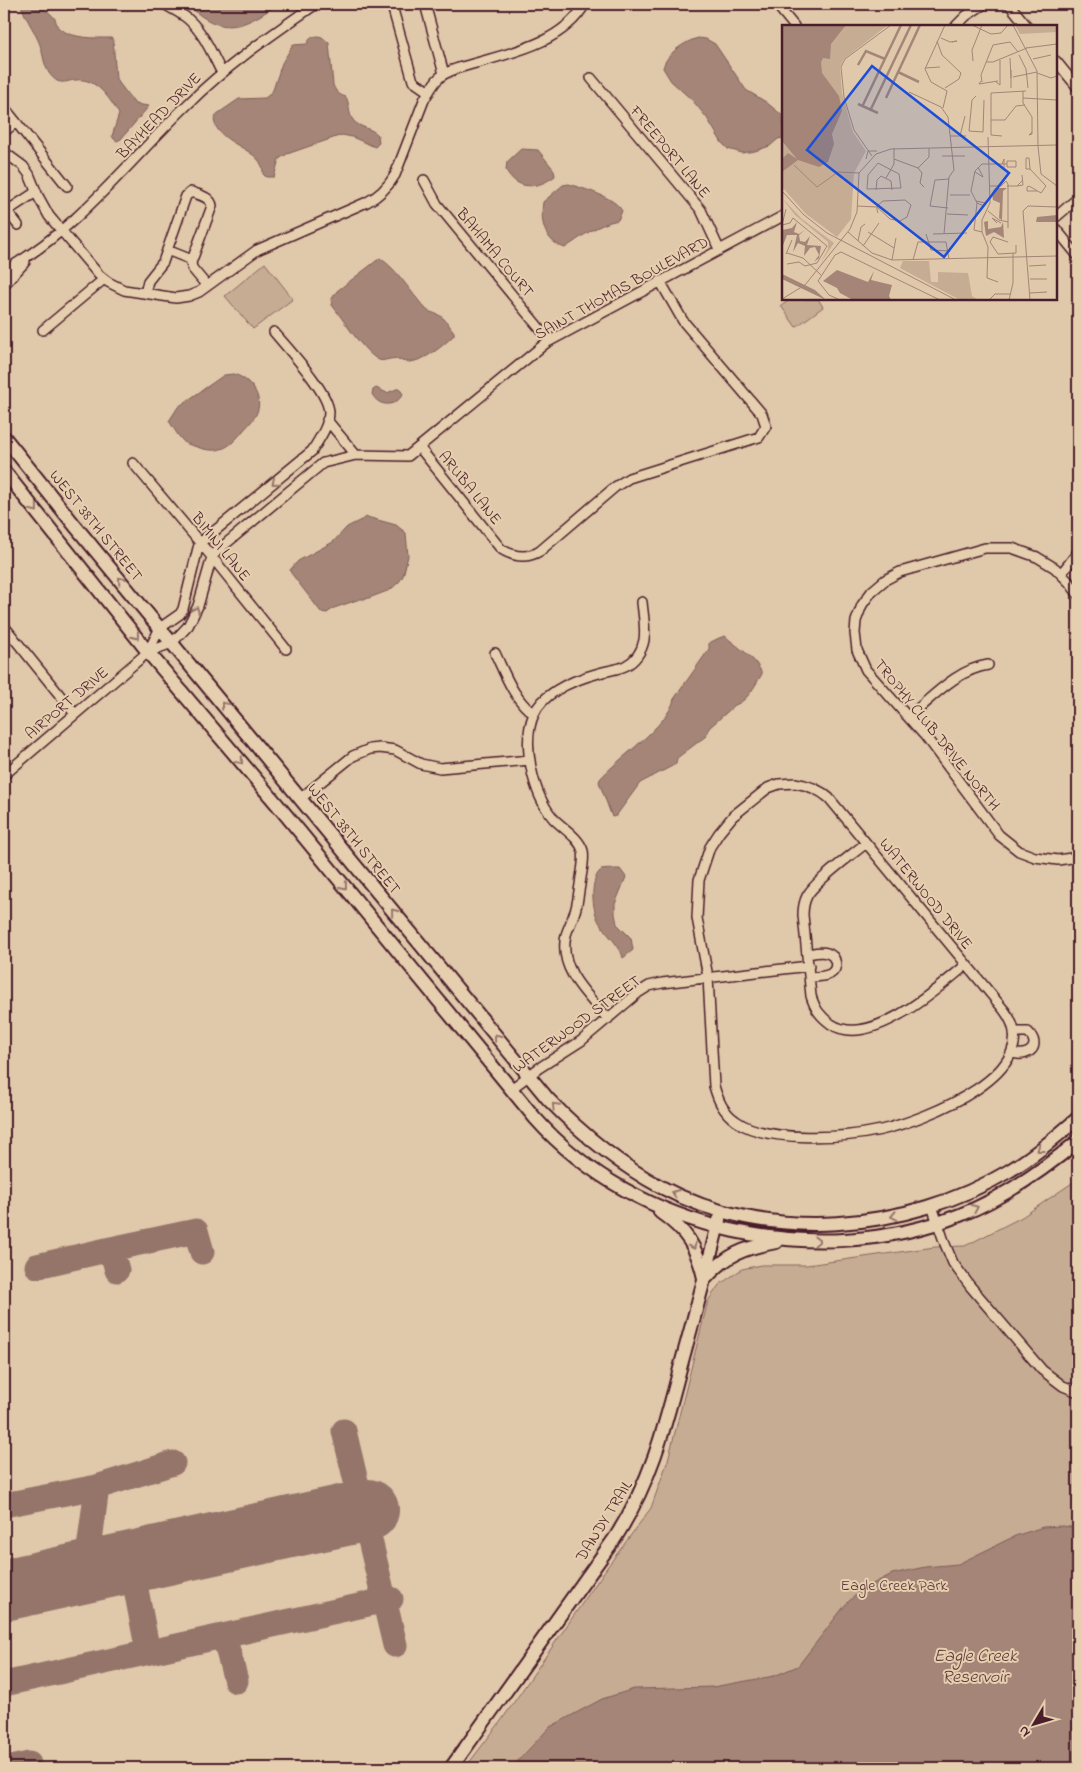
<svg xmlns="http://www.w3.org/2000/svg" width="1082" height="1772" font-family="'Indie Flower',sans-serif">
	<style>
		.green { fill: #c7ac94; stroke: #886660 }
		.water { fill: #a48577; stroke: #805c59 }
		.lines { fill: none; stroke-linecap: round; stroke-linejoin: round }
		.taxiway { stroke: #95746a; stroke-width: 25 }
		.runway { stroke: #95746a; stroke-width: 62 }
		.street-casing { stroke: #4a1f2b; stroke-width: 12 }
		.secondary-casing { stroke: #4a1f2b; stroke-width: 16 }
		.street { stroke: #e6cfaf; stroke-width: 9 }
		.secondary { stroke: #e6cfaf; stroke-width: 12 }
		.oneway { stroke: #98776d }
		.labels { text-anchor: middle; stroke-width: 4; stroke-linejoin: round; paint-order: stroke }
		.street-label { font-size: 16px; fill: #4a1f2b; stroke: #e6cfaf }
		.park-label { font-size: 16px; fill: #5d343b; stroke: #e6cfaf }
		.water-label { font-size: 18px; font-style: italic; fill: #60383e; stroke: #e6cfaf }
		.inset-river { fill: none; stroke: #a48577; stroke-width: 2.5 }
		.inset-road { fill: none; stroke: #a48477; stroke-width: 1 }
		.view { fill: #1d4ed8; fill-opacity: 0.15; stroke: #1d4ed8; stroke-width: 2.5 }
		.inset-edge { fill: none; stroke: #4a1f2b; stroke-width: 2.5 }
	</style>
	<rect width="100%" height="100%" fill="#e0c8aa"/>
	<filter id="ink" filterUnits="userSpaceOnUse"><feTurbulence type="fractalNoise" baseFrequency=".02" numOctaves="2"/><feDisplacementMap in="SourceGraphic" scale="10" xChannelSelector="R" yChannelSelector="G"/><feConvolveMatrix kernelMatrix="1 2 1 2 8 2 1 2 1" color-interpolation-filters="sRGB"/></filter>
	<g filter="url(#ink)">
		<path class="green" d="M265 263 293 299 253 329 225 296Z
			M791 299H818L823 307 796 327 781 306Z
			M1078 1179V1768H465L501 1721 608 1566 651 1508 668 1460 708 1301 719 1285 742 1269 761 1265H807L935 1247 965 1246 1022 1217Z"/>
		<path class="water" d="M23 4C34 5 49 9 55 19 57 23 56 26 60 29 74 39 95 38 111 38L113 39 116 79 135 104 149 106 121 139 117 141 114 139 112 136 119 114C110 99 96 77 76 80 70 80 64 84 57 81 54 79 51 76 49 73 43 64 43 50 38 40 33 28 25 18 21 5Z
			M187 4H278C242 29 221 37 187 4Z
			M318 36 322 37 329 43 333 85C336 92 339 95 346 97 350 104 348 113 353 120 359 128 372 128 378 135L379 143 375 147 352 137 342 135 287 154 279 159 274 177H266L263 174C265 148 218 146 214 120L217 114 239 99 265 98 270 94 273 90 282 63 293 45 307 44 311 37Z
			M698 38 706 39 715 44 746 90 766 102 783 116V138L778 139 770 146 755 151 742 153 728 149 722 143 707 118 693 101 671 81 663 68C666 54 684 42 698 38Z
			M521 149 538 150 554 170 555 176C538 189 517 191 506 170L507 162Z
			M569 184C584 189 615 197 622 211L618 220C598 224 581 237 565 248 544 241 540 222 543 202L563 185Z
			M380 258C399 271 410 292 425 308 429 313 437 313 442 317 447 321 450 327 454 332V335C443 346 425 361 409 362 404 362 402 360 398 359 391 357 384 362 379 360 364 353 343 319 332 305L331 300 337 291Z
			M233 374C247 377 262 393 258 409 256 418 249 424 243 431 230 447 221 454 200 448 195 446 189 445 185 443 179 438 173 427 169 421L178 407 224 375Z
			M376 388 387 393 399 388 403 394C396 407 379 408 372 394L373 390Z
			M367 517 396 525 406 533 408 556 403 576 399 582 390 590 366 599H360L334 608 327 613 321 612 291 573 290 570 298 561 333 542 347 527Z
			M725 636C737 647 757 658 762 674 755 685 748 701 735 705L709 728 706 736 677 758 676 764 640 783 616 816 612 817 599 782 600 779C617 759 669 725 674 699L709 649V643L719 638Z
			M610 869H620L626 877 615 904V914L617 924 631 938 633 950 623 958C622 954 621 951 618 947 613 939 604 931 599 922 592 910 589 880 601 870Z
			M1063 1526 1078 1528V1768H511L550 1727 602 1699 634 1689 713 1687 774 1676 798 1666 846 1604 861 1590 892 1574 925 1567 958 1564 1015 1536 1043 1527Z"/>
		<g class="lines">
			<path class="taxiway" d="M111 1249 196 1231 202 1252
				M37 1266 111 1249 117 1270
				M344 1431 395 1645
				M4 1505 97 1487 173 1463
				M101 1569C115 1571 126 1572 135 1584
				M86 1572 97 1487
				M224 1636 236 1681
				M148 1652 135 1584 140 1571 147 1563 157 1556
				M4 1684 391 1599
				M12 1768 29 1764"/>
			<path class="runway" d="M4 1590 368 1510"/>
			<defs>
				<path id="street" d="M164 4C172 9 181 13 188 19 204 33 212 54 222 73
					M400 4 392 6 413 81 429 92
					M425 4 444 74
					M776 4 794 26
					M1009 4 1027 26
					M956 26 966 16 984 4
					M1056 61 1078 88
					M591 78 701 210 719 249
					M4 107 67 186
					M4 132 16 122
					M4 152 23 166 29 174 38 196 49 216 99 275 108 282 124 290 176 298 189 296 199 292 257 250 367 202C379 196 388 187 395 175L424 100C429 92 433 83 440 77 450 69 463 67 476 63 515 52 563 42 585 4
					M424 180 437 204 550 341
					M4 207 18 225
					M7 211 36 192
					M1056 217 1078 198
					M1056 229 1078 256
					M167 250 192 260
					M4 271C79 228 126 164 187 105 226 66 271 35 316 4
					M4 285 25 262
					M145 293 148 281 163 262 186 196 191 192C199 195 211 197 212 206L191 263 192 268 207 286
					M43 330 104 279
					M327 420 356 455
					M419 447 501 549C514 557 527 559 540 551L615 487 629 478 759 437 766 426 762 414 683 321 660 281
					M133 463 212 557 286 649
					M1061 574 1078 552
					M1078 594 1069 582 1055 568 1037 557 1012 548H985L900 572 885 580 872 591 862 605 856 621 855 633 857 650 866 670 925 736 999 835 1019 851 1035 857 1058 860 1078 857
					M4 626 75 714
					M148 652 160 628 180 614 183 609 198 548 200 543 312 451C319 439 329 426 329 412 328 391 288 349 274 332
					M495 653C505 674 514 700 534 714
					M908 717C933 697 956 670 988 665
					M4 775 148 652 172 643 188 626 198 606 212 557 217 551 323 463 356 455 408 456 546 343 783 216
					M795 783C808 785 819 789 829 798L1004 1010C1052 1072 923 1120 881 1130 846 1138 766 1143 736 1121 723 1112 718 1100 714 1086L708 977 697 918 699 880 710 847 719 833 733 816 768 788 779 784Z
					M301 798 353 756 370 749 380 748 395 750 421 764 440 768 530 760
					M866 843C852 855 815 881 807 896 804 902 803 908 803 915L811 996C815 1009 820 1016 831 1024 870 1050 938 988 966 965
					M807 954C813 953 822 951 827 953 837 956 839 969 830 974 824 977 816 977 810 977
					M608 1019C588 995 558 970 566 935 568 928 572 921 574 914 578 905 578 895 580 885 581 874 585 861 583 851 579 837 562 828 553 818 533 794 521 743 534 714 544 691 577 679 599 673 608 670 617 670 625 666 635 661 642 651 644 640 646 628 643 614 642 602
					M1012 1053C1029 1058 1042 1046 1028 1032H1014
					M511 1089 539 1068 581 1041 638 993 649 986 662 983 809 966
					M932 1206 945 1244 953 1263 970 1286 1042 1370 1063 1386 1078 1392"/>
				<path id="secondary" d="M4 437 76 527 548 1099C582 1134 618 1164 661 1187 767 1244 907 1232 1009 1171 1034 1156 1056 1137 1078 1118
					M4 471 148 652 281 809 535 1118C637 1233 818 1271 960 1215 1004 1198 1042 1171 1078 1141
					M660 1212C686 1230 697 1247 704 1278
					M705 1279C727 1254 744 1248 776 1242
					M451 1768 615 1538C652 1480 665 1426 682 1361 695 1314 708 1267 719 1220"/>
			</defs>
			<use href="#street" class="street-casing"/>
			<use href="#secondary" class="secondary-casing"/>
			<use href="#street" class="street"/>
			<use href="#secondary" class="secondary"/>
		</g>
		<defs><path id="oneway-chevron" d="M-2-3.5L2.5 0L-2 3.5" fill="none" stroke-width="1.6" stroke-linecap="round" stroke-linejoin="round" transform="scale(1.25)"/></defs>
		<g class="oneway">
			<use href="#oneway-chevron" transform="translate(275 482) rotate(140)"/>
			<use href="#oneway-chevron" transform="translate(35 509) rotate(51)"/>
			<use href="#oneway-chevron" transform="translate(121 580) rotate(-130)"/>
			<use href="#oneway-chevron" transform="translate(196 610) rotate(-66)"/>
			<use href="#oneway-chevron" transform="translate(136 636) rotate(52)"/>
			<use href="#oneway-chevron" transform="translate(224 705) rotate(-130)"/>
			<use href="#oneway-chevron" transform="translate(240 761) rotate(50)"/>
			<use href="#oneway-chevron" transform="translate(344 886) rotate(51)"/>
			<use href="#oneway-chevron" transform="translate(394 912) rotate(-129)"/>
			<use href="#oneway-chevron" transform="translate(497 1037) rotate(-129)"/>
			<use href="#oneway-chevron" transform="translate(555 1106) rotate(-134)"/>
			<use href="#oneway-chevron" transform="translate(1040 1149) rotate(143)"/>
			<use href="#oneway-chevron" transform="translate(675 1193) rotate(-156)"/>
			<use href="#oneway-chevron" transform="translate(975 1208) rotate(-24)"/>
			<use href="#oneway-chevron" transform="translate(894 1216) rotate(169)"/>
			<use href="#oneway-chevron" transform="translate(817 1241) rotate(-1)"/>
			<use href="#oneway-chevron" transform="translate(693 1246) rotate(65)"/>
		</g>
	</g>
	<g class="labels">
		<g class="street-label">
			<text transform="translate(158 115) rotate(-46)" y="6">BAYHEAD DRIVE</text>
			<text transform="translate(671 151) rotate(50)" y="6">FREEPORT LANE</text>
			<text transform="translate(496 252) rotate(50)" y="6">BAHAMA COURT</text>
			<text transform="translate(621 287) rotate(-29)" y="6">SAINT THOMAS BOULEVARD</text>
			<text transform="translate(471 487) rotate(51)" y="6">ARUBA LANE</text>
			<text transform="translate(97 525) rotate(51)" y="6">WEST 38TH STREET</text>
			<text transform="translate(222 546) rotate(51)" y="6">BIMINI LANE</text>
			<text transform="translate(66 702) rotate(-40)" y="6">AIRPORT DRIVE</text>
			<text transform="translate(938 734) rotate(51)" y="6">TROPHY CLUB DRIVE NORTH</text>
			<text transform="translate(355 838) rotate(51)" y="6">WEST 38TH STREET</text>
			<text transform="translate(927 893) rotate(51)" y="6">WATERWOOD DRIVE</text>
			<text transform="translate(576 1023) rotate(-36)" y="6">WATERWOOD STREET</text>
			<text transform="translate(603 1520) rotate(-58)" y="6">DANDY TRAIL</text>
		</g>
		<g class="park-label">
			<text x="894" y="1590">Eagle Creek Park</text>
		</g>
		<g class="water-label">
			<text x="975" y="1661">Eagle Creek<tspan x="975" dy="21">Reservoir</tspan></text>
		</g>
	</g>
	<g transform="translate(782 25)">
		<rect width="275" height="275" fill="#e0c8aa"/>
		<path d="M0 0H106L62 34 58 42 60 68 71 107 84 126 72 148 69 194 55 212 24 189 0 162ZM233 0H275V7L238 9ZM0 173 20 194 52 218 39 237 46 224V217L13 190ZM121 236H147L149 257H156V247L186 248 190 271 196 275H178L118 243Z" fill="#c7ac94"/>
		<path d="M0 0H64L49 19 48 34 41 33 39 37 40 48 57 71 60 86 50 109 52 119 46 137 37 142 16 135 0 147V134L6 128 15 134 0 116ZM225 163 221 166 220 195 217 193 218 178 211 175 210 168 213 163ZM275 190V197H254L255 192ZM206 196V204L219 202 221 197 222 213 212 207 204 211 202 197ZM15 197 12 207 17 209 23 205 17 210 18 216 23 217 28 211 25 220 39 221 37 233 32 237 37 230 33 222 28 223 22 231 23 221 16 218 11 227 15 210H5L0 223V205L10 203ZM55 245 86 257 92 246 89 255 110 260 107 271 109 275H71L58 268 55 263 41 256ZM0 249 33 265 44 275 0 254Z" fill="#a48577"/>
		<path class="inset-river" d="M76 40 84 26 103 34M116 47 137 57M104 73 138 0M76 79 96 88M80 82 119 0M88 86 129 0"/>
		<path class="inset-road" d="M190 0 209 9 219 8 226 0M231 0 255 46 256 121M159 13 168 17 175 16 170 17M155 16 160 30 179 48 177 54 163 63M244 23 275 19M237 30 244 44 246 63M228 33 229 53M251 34 269 30M191 36 190 25 200 0M204 37H211L245 23M143 43 158 42M229 45V63M255 48 269 53 275 51M231 52 255 47M199 56 197 59 216 56M200 57 199 50 211 20 228 17 236 27M214 57 218 60V35M241 66V78L250 92V109L247 110 250 107M127 67 159 82 166 92 172 145 167 152 162 209M194 71 190 75 187 106 201 107M241 73 275 75M161 83 165 66 149 57 143 44 163 0M209 95H223L234 81 243 80M201 107 202 75M168 111H184M178 111 183 91M220 111 209 110V68L244 66M206 112 208 178 200 195V207L206 222 205 253 216 257M256 121 259 149 275 161M90 131 72 105 62 72 59 42 63 34 109 0M160 131H183M244 133H247L248 144H244ZM84 134 86 126H95M112 134 136 143M225 136H234V142H225ZM96 138 117 149 119 163 85 164 86 150ZM220 139 222 134V144M12 140 35 162 56 147 77 148M136 143 147 132V123M136 143 140 148 138 158 142 162M248 144 264 161M193 147 201 152 196 142M104 153 112 139V123M208 161H219L224 156 226 159V203M225 161H235L241 155M235 161 241 160 240 150M94 165 95 155 99 151 109 156 110 165M0 166 22 190 45 208 174 275M255 166H245V162L247 161 259 168 264 161M168 170H188M194 176 203 178 202 181 195 178M75 181 95 182 108 194 118 196 125 192 129 180 123 175 101 176 96 180 95 182V185L96 188M166 183 148 181 153 155 167 154M206 186 217 195 226 197M165 189 186 190M215 198 210 193 219 198M0 200 8 198 11 193 45 221 35 238 23 241 17 237 5 239M0 200 4 184M66 207 90 228 110 235 275 231M86 207 112 223M200 207 192 205 195 178 189 166 193 146 200 139H225M144 209 149 225 168 226M151 209 185 208M76 216 79 202 83 199M164 217 167 234M208 217 216 229 234 228V220M208 217 211 212 226 217M81 221 97 198M5 228 21 233 39 250M4 229 10 215M110 235 114 213M131 235 136 217H164M247 241 264 240M248 254H265M248 268 265 267M0 274 23 260 68 204 75 187 77 148 94 129 109 124 275 120M58 275 47 270 36 256 53 230 59 227 158 275M207 275 213 269H228M227 275 231 258V228M248 275 241 186 246 181 275 182"/>
		<path class="view" d="M90 41 227 148 162 232 25 125Z"/>
		<rect width="275" height="275" class="inset-edge"/>
	</g>
	<rect width="1082" height="1772" fill="none" stroke="#e6cfaf" stroke-width="20"/>
	<rect x="10" y="10" width="1062" height="1752" fill="none" stroke="#4a1f2b" stroke-width="2" filter="url(#ink)"/>
	<g transform="translate(1034 1724) rotate(232)" stroke="#e6cfaf" stroke-width="4" paint-order="stroke">
	<path d="M0-4L9 19L0 12L-9 19Z" fill="#4a1f2b"/>
	<text y="-8" font-size="14" font-weight="bold" text-anchor="middle" fill="#4a1f2b">N</text>
	</g>
</svg>
